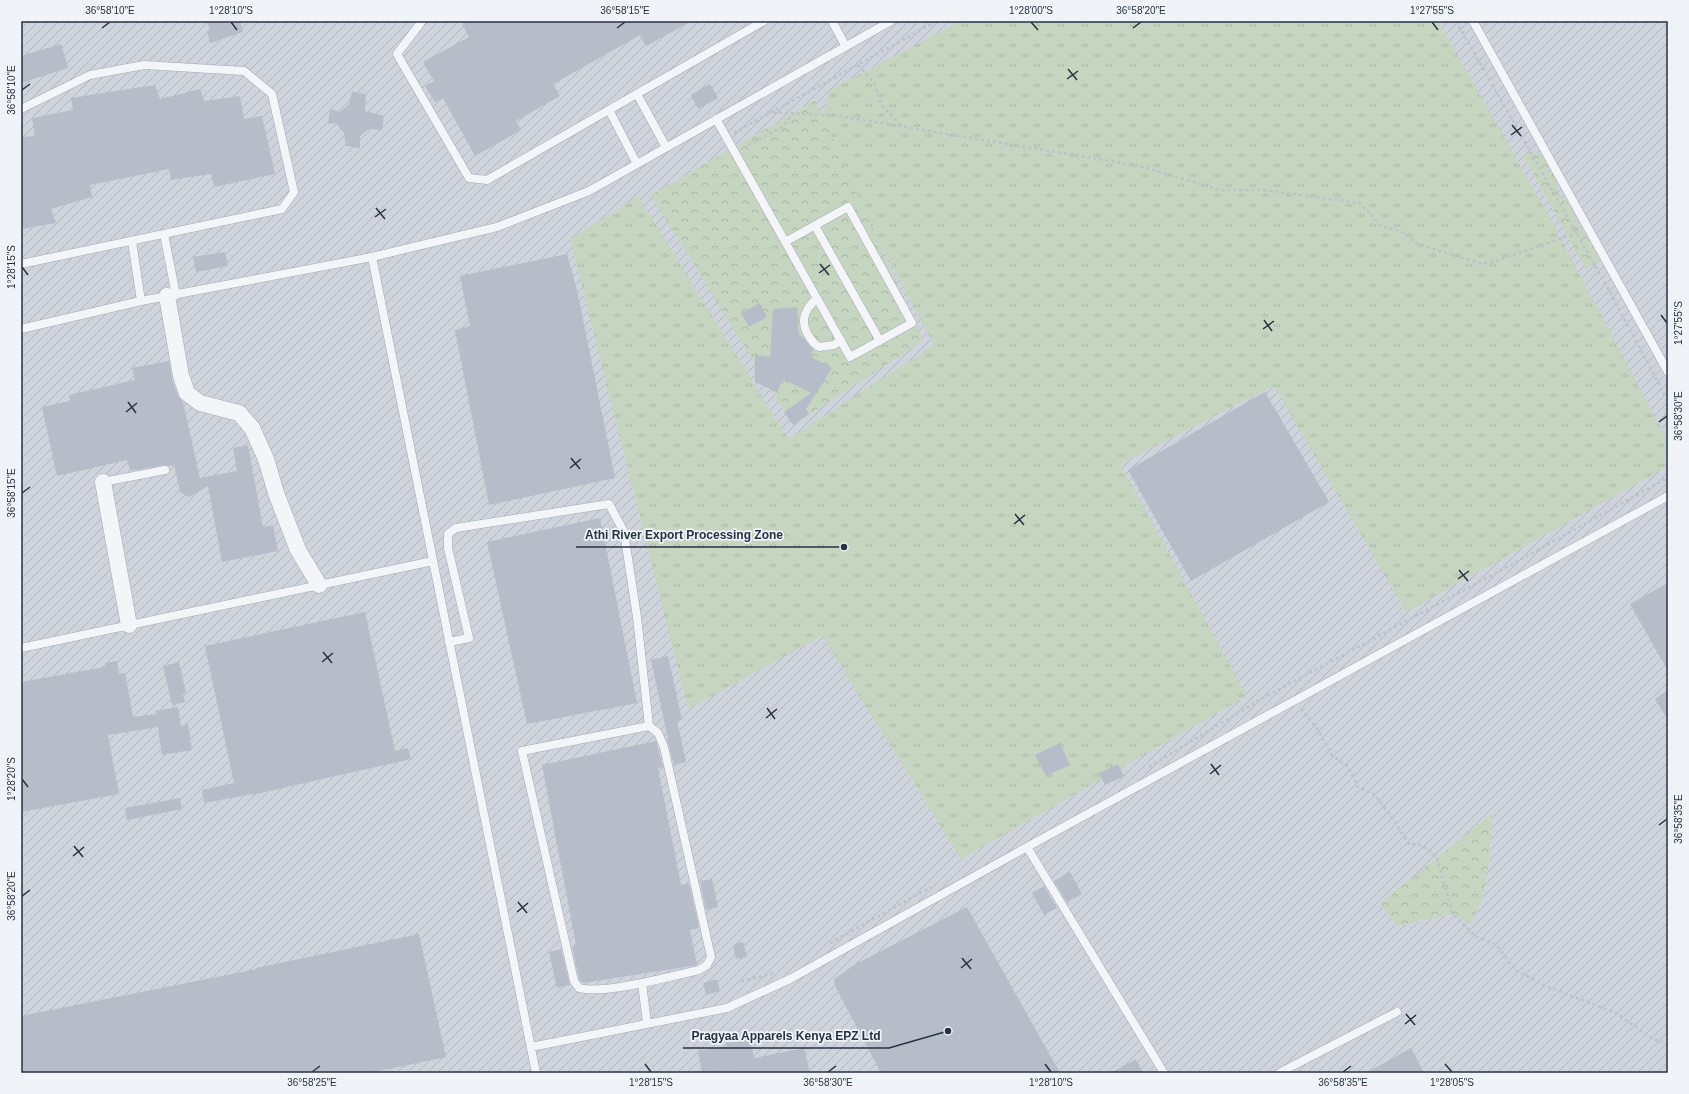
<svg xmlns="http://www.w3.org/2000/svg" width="1689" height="1094" font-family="Arial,sans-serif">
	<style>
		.industrial { fill: url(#industrial-furrows) }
		.grass { fill: url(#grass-tufts) }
		.forest { fill: url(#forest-crowns) }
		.building { fill: #b7bdc8 }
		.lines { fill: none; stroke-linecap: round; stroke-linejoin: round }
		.service-casing { stroke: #a5abb5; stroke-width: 9 }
		.minor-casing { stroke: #a5abb5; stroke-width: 17 }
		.path { stroke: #bec2c9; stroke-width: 2.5; stroke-dasharray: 3 3; stroke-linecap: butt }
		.service { stroke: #f3f5f8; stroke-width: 8 }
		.minor { stroke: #f3f5f8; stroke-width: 16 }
		.ticks { fill: none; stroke: #273243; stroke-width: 1.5 }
		.leader { fill: none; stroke: #273243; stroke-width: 1.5 }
		.callout-dot { fill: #273243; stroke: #f0f3f7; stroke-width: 1.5 }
		.callout-label { font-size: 12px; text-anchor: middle; font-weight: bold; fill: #273243; stroke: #f0f3f7; stroke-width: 3.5; stroke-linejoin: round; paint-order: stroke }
		.neatline { fill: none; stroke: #273243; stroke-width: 1.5 }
		.ticks-label { font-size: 10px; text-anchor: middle; fill: #273243 }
	</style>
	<defs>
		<pattern id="industrial-furrows" width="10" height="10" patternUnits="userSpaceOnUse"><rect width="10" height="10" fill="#ced3dc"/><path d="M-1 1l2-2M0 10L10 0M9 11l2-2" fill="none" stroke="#b1b6be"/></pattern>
		<pattern id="grass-tufts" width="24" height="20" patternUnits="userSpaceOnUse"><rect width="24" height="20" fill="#c6d5c0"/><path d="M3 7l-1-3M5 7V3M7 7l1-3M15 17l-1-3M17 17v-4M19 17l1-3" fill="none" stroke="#aab7a6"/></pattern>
		<pattern id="forest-crowns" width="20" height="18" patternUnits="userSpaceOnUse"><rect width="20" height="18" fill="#c6d5c0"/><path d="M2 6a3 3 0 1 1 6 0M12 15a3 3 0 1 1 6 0" fill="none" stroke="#aab7a6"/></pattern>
	</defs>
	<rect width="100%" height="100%" fill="#e0e4ea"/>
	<path class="industrial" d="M21 21H1668V1073H21Z"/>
	<path class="grass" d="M960 21H1438L1550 218 1666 438 1665 468 1406 612 1274 386 1120 464 1247 696 961 859 822 636 688 709 570 239 638 196 788 439 934 345 819 127 830 90Z"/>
	<path class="forest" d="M815 100 923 341 793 425 651 195Z
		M1530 152 1547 154 1548 172 1559 175 1557 191 1569 205 1600 262 1585 268 1523 155Z
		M1492 814 1489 861 1482 900 1470 923 1453 914 1397 926 1380 903Z"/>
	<path class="building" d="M207 21H224L225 24 240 21 243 32 210 43 207 31 210 30Z
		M468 21H692L646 46 640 35 553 84 560 96 516 121 521 130 475 156 443 98 435 102 425 86 434 81 423 62 469 37 462 24Z
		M61 44 68 68 21 83V56Z
		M710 84 718 98 698 109 691 95Z
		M155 85 160 99 200 89 204 101 240 96 244 119 262 116 275 174 214 187 211 174 171 180 169 169 90 185 92 197 51 209 56 223 21 229V137L35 136 32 118 73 110 71 98Z
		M352 92 366 94 365 111 384 116 382 130 369 129 360 136V148L346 146 344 133 336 123 328 124 330 109 340 112 349 104Z
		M225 252 228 266 196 272 193 257Z
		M567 254 577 290 615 478 489 505 455 330 470 326 460 276Z
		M760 303 767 317 749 327 741 313Z
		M797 307 799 335 802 336 813 350 811 357 832 368 806 409 809 414 793 425 784 412 811 393 783 379 777 392 755 382V355L770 357 773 309Z
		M169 361 172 379 178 396 183 402 200 478 237 471 233 448 248 445 263 527 273 525 278 551 222 562 208 486 189 497 180 492 174 465 169 466 164 465 130 471 127 460 57 476 42 407 70 401 69 395 135 380 132 368Z
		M1265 392 1329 502 1191 581 1128 470Z
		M600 518 637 703 527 724 487 542Z
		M1668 583V671L1630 604Z
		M365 612 395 751 408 748 411 759 252 795V794L204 803 202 790 234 783 205 646Z
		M668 656 682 720 677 721 686 762 674 765 667 739H668L651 660Z
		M117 661 119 674 125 673 133 717 156 714 155 711 178 707 181 726 188 724 192 750 162 755 158 727 108 735 119 794 21 812V682L105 667V663Z
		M179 662 186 693 183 694 185 702 172 705 163 666Z
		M1668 690V720L1655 699Z
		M656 741 663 767 658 768 681 885 689 884 699 928 690 930 697 965 583 983 579 979 572 946 576 945 542 765Z
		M1060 743 1070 765 1046 776 1035 755Z
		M1118 764 1124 776 1105 785 1099 773Z
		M180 798 182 809 127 820 125 808Z
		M1070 872 1082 894 1067 902 1054 881Z
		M712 879 718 907 706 910 700 881Z
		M1044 886 1057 908 1044 915 1032 893Z
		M967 907 1060 1073H881L836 988 834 979 854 965Z
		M419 934 446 1057 370 1073H21V1016L257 969 256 968Z
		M743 942 747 957 736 959 733 945Z
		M561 949 570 985 557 988 549 952Z
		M717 979 720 991 706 995 703 983Z
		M750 1039 754 1058 804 1048 810 1073H733L732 1071 702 1073 698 1051 727 1046V1043Z
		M1411 1048 1424 1073H1366Z
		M1136 1059 1143 1073H1111Z"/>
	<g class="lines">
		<defs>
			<path id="service" d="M422 21 397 54 469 178 487 180 764 21
				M832 21 845 45
				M1473 21 1668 372
				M637 94 666 147
				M21 109 90 75 144 65 244 71 272 94 294 192 282 209 21 264
				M609 110 637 164
				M716 119 850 357 912 323 848 207 785 242
				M815 226 880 341
				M164 234 176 295
				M132 241 141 301
				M372 257 536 1073
				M817 298C804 310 799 322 810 338 813 342 815 345 819 347L834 345 841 340
				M21 329 141 301 372 257 497 227 589 191 891 21
				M103 482 165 470
				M449 642 469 638 448 548V534L456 528 609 504 624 532 637 617 649 726
				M21 648 433 561
				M649 726 658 733 664 747 711 957 707 965 699 970C671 976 604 995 579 988L574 981 522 751Z
				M1027 847 1164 1073
				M642 983 647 1023
				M531 1047 727 1008 790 979 1027 847 1668 496
				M1279 1073 1397 1012"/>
			<path id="minor" d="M167 296 181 376 187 393 200 403 239 413 252 428 266 459 276 493 298 550 319 585
				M103 482 129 625"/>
		</defs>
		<use href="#service" class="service-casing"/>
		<use href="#minor" class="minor-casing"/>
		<path class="path" d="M1456 21 1606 285 1668 401
			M858 65 874 83 881 104 901 126
			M767 112 839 116 1116 162 1144 167 1220 190H1264L1360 203 1381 226 1401 231 1418 244 1482 264 1502 259 1580 232
			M734 133 937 21
			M743 148 782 127 793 114
			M1301 709 1316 727 1332 755 1348 767 1358 787 1373 793 1391 816 1409 844 1422 845 1436 856 1453 914 1475 936 1496 945 1517 971 1548 987 1616 1013 1653 1039 1668 1044
			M1149 767 1261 699 1507 567 1662 481 1668 476
			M830 943 931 887
			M741 981 775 973"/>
		<use href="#service" class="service"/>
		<use href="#minor" class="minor"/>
	</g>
	<path class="ticks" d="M231 22 237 30M1031 22 1038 30M1432 22 1438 30M102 28 110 22M617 28 625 22M1133 28 1141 22M1068 69 1077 80M1067 79 1078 71M22 90 30 84M1512 125 1521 136M1511 135 1522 127M376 208 385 219M375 217 386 209M820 264 829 275M22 267 28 275M819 273 830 265M1661 315 1667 323M1264 320 1272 331M1263 329 1274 321M128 402 136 413M126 412 137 403M1659 422 1667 416M571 458 580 469M570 468 581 459M22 493 30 487M1015 514 1024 525M1014 524 1025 515M1459 570 1468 581M1458 579 1469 571M323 652 332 663M322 662 333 653M767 708 775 719M766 718 777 709M1211 764 1219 775M1210 774 1221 765M22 779 28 787M1659 825 1667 819M74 846 83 857M73 856 84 847M22 896 30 890M518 902 527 913M517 912 528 903M962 958 971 969M961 968 972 959M1406 1014 1415 1025M1405 1024 1416 1015M645 1064 651 1072M1045 1064 1051 1072M1445 1064 1452 1072M312 1072 320 1066M828 1072 836 1066M1343 1072 1351 1066"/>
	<path class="leader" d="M844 547L791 547H576M948 1031L889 1048H683"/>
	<g class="callout-dot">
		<circle cx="844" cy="547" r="4"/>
		<circle cx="948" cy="1031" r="4"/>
	</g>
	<g class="callout-label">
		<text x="684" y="539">Athi River Export Processing Zone</text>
		<text x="786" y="1040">Pragyaa Apparels Kenya EPZ Ltd</text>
	</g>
	<rect width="1689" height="1094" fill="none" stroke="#f0f3f7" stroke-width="44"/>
	<rect x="22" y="22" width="1645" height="1050" class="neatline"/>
	<g class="ticks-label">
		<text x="110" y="14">36°58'10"E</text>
		<text x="231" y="14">1°28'10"S</text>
		<text x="625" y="14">36°58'15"E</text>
		<text x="1031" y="14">1°28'00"S</text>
		<text x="1141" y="14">36°58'20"E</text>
		<text x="1432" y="14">1°27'55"S</text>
		<text transform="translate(11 90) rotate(-90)" y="4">36°58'10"E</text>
		<text transform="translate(11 267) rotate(-90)" y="4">1°28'15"S</text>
		<text transform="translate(1678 323) rotate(-90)" y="4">1°27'55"S</text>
		<text transform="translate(1678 416) rotate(-90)" y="4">36°58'30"E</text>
		<text transform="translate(11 493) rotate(-90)" y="4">36°58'15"E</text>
		<text transform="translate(11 779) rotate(-90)" y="4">1°28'20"S</text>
		<text transform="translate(1678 819) rotate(-90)" y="4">36°58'35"E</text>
		<text transform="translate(11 896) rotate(-90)" y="4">36°58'20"E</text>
		<text x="312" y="1086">36°58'25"E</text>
		<text x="651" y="1086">1°28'15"S</text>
		<text x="828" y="1086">36°58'30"E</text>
		<text x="1051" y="1086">1°28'10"S</text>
		<text x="1343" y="1086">36°58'35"E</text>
		<text x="1452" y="1086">1°28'05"S</text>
	</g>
</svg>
